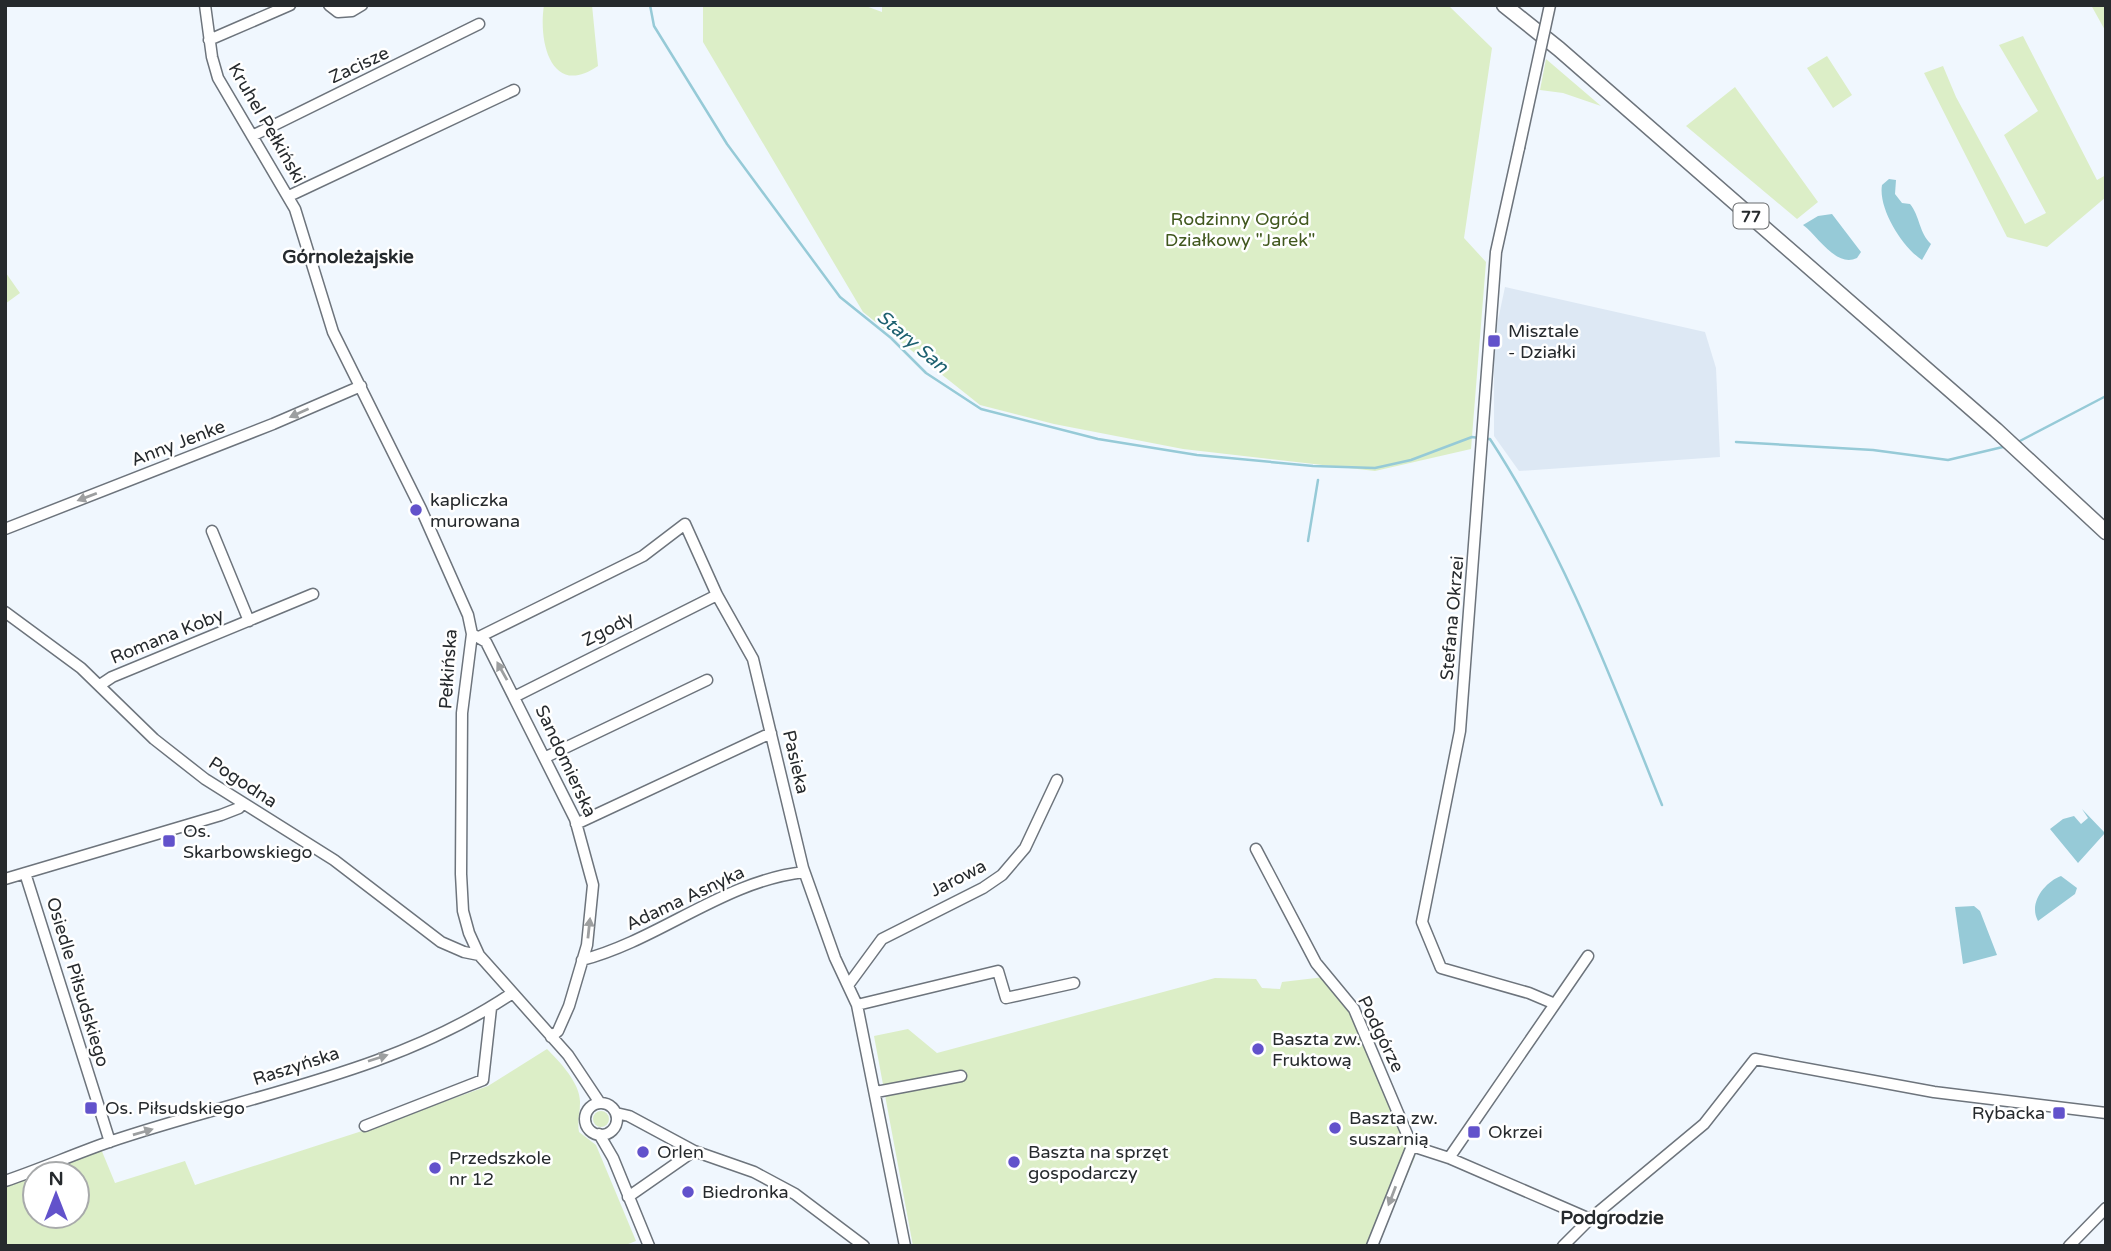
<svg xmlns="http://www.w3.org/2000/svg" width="2111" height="1251" font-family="'Varela Round',sans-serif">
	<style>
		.built { fill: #dde8f4 }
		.green { fill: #dceec7; fill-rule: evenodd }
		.water { fill: #96cad7 }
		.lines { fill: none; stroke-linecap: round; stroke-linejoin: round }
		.stream { stroke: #96cad7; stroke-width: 2.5 }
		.minor-casing { stroke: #6d747c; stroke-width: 13 }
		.major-casing { stroke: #6d747c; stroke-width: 17 }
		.minor { stroke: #fff; stroke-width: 10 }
		.major { stroke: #fff; stroke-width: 14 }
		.minor-bridge-casing { stroke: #6d747c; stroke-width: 13; stroke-linecap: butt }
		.minor-bridge { stroke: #fff; stroke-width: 10 }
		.oneway { fill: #9d9fa0 }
		.poi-dot { fill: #6252cb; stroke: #fff; stroke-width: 2.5 }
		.labels { text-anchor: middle; stroke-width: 5; stroke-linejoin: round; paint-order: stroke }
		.shield { fill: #fff; stroke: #676a6c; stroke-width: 2 }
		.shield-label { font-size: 16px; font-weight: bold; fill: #262a2d }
		.street-label { font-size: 18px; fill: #262a2d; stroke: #fff }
		.park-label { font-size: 18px; fill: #41581e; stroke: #fff }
		.poi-label { font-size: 18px; fill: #262a2d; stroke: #fff; text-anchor: start }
		.neighbourhood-label { font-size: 19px; font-weight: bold; fill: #262a2d; stroke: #fff }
		.water-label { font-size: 19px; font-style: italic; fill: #1e6170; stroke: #fff }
	</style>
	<rect width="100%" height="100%" fill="#f0f7fe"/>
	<path class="built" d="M1505 287 1705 332 1716 368 1720 457 1519 471 1494 436V339Z"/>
	<path class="green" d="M544 5H592L598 66C552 98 538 43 544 5Z
		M703 5H863L882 12V5H1448L1492 48 1464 238 1486 262 1471 449 1375 471 1183 449 1054 424 980 405 863 312 703 42Z
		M2091 5H2106V32Z
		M2023 36 2097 180 2106 175V197L2047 247 2007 237 1924 73 1943 66 1956 97 2025 224 2046 213 2004 135 2038 111 1999 45Z
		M1827 56 1852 95 1833 108 1807 68Z
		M1546 59 1601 106 1563 93 1540 90Z
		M1735 87 1818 202 1797 219 1686 126Z
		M5 230 6 273 20 293 5 304Z
		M1333 976 1411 1131 1418 1137 1415 1157 1377 1246H913L874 1036 908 1029 937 1053 1215 978 1256 979 1262 988 1280 989 1282 982Z
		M547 1049C560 1062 581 1084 580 1103 580 1114 577 1121 579 1132L596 1145 636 1241 623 1246H5V1182L101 1149 115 1183 185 1161 195 1185 362 1131 488 1086ZM35 1174H77V1216H35Z
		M593 1119a8 8 0 1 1 16 0a8 8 0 1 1-16 0Z"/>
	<path class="water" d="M1889 179 1896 180 1895 194 1902 203 1910 204C1920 216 1919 233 1931 244L1922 260C1902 247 1878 208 1882 185Z
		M1832 214 1861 252 1857 258C1836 268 1818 236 1803 225L1818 216Z
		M2082 809 2105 833 2078 863 2050 829 2063 819 2074 816 2081 824 2088 818Z
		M2061 876 2077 888 2075 894 2038 921C2028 903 2045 882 2061 876Z
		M1974 906 1980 911 1997 955 1963 964 1955 907Z"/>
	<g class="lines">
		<path class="stream" d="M650 5 654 26 727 144 840 297 891 338 926 373 981 409 1098 439 1197 455 1313 466 1375 468 1411 460 1472 437 1479 438
			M1486 439H1490C1564 552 1612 681 1662 805
			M1736 442 1873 450 1948 460 2007 446
			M2016 443 2106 396
			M1308 541 1318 480"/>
		<defs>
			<path id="minor" d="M205 5 212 57 218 78 295 209 333 332 421 509 468 615 472 634 462 713 461 874 463 911 469 933 479 955 568 1055 600 1103
				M329 5 338 12 352 11 362 5
				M209 40 290 5
				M252 136 479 24
				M289 196 514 90
				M5 529 273 424 361 386
				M212 531 249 621
				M5 612 81 668 154 739 205 779 334 860 441 942 464 952 479 955
				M474 635 486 642 575 819 593 885 587 945 569 1006 558 1031 551 1037
				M479 637 643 556 685 524 717 595 753 659 803 868 835 958 857 1005 905 1246
				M100 685 112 677 313 594
				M516 696 717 595
				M546 757 707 680
				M576 824 771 733
				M1256 849 1316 963 1354 1009 1412 1146 1372 1246
				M25 873 110 1142
				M5 879 221 815 239 808 243 803
				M582 960C659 940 724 881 804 872
				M849 984 882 939 983 888 1002 875 1025 848 1057 780
				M1555 1004 1588 956
				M857 1005 998 971 1006 998 1074 983
				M876 1092 961 1076
				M585 1119a16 16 0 1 1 32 0a16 16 0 1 1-32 0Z
				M616 1113 629 1116 694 1151 754 1172 795 1194 864 1246
				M365 1126 483 1080 491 1008
				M599 1134 613 1158 649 1246
				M1412 1146 1449 1158 1590 1219
				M1449 1158 1555 1004 1529 993 1441 968 1422 922 1460 731 1496 252 1519 148
				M5 1181C41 1169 74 1154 109 1142 244 1096 392 1074 511 994
				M628 1197 694 1151
				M1563 1246 1590 1219 1704 1124 1755 1059 1934 1092 2106 1113
				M2069 1246 2106 1208"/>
			<path id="major" d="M1504 5 1559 49 1996 430 2106 532"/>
		</defs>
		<use href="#minor" class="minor-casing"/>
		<use href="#major" class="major-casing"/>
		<use href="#minor" class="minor"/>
		<use href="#major" class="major"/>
		<defs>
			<path id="minor-bridge" d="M1519 148 1550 5"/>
		</defs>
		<use href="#minor-bridge" class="minor-bridge-casing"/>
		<use href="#minor-bridge" class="minor-bridge"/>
	</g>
	<defs><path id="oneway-solid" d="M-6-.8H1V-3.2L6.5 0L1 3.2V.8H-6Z" transform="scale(1.75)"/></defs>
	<g class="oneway">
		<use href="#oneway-solid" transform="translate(299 413) rotate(156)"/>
		<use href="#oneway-solid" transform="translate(87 497) rotate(159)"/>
		<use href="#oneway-solid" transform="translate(502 671) rotate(-119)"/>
		<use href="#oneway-solid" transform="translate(589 928) rotate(-84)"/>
		<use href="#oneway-solid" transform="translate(378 1058) rotate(-18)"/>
		<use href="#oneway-solid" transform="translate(143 1132) rotate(-16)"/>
		<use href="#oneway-solid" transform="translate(1392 1196) rotate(111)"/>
	</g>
	<g class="poi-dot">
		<rect x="1487" y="334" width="14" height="14" rx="3.5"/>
		<circle cx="416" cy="510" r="7"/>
		<rect x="162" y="834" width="14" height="14" rx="3.5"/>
		<circle cx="1258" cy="1049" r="7"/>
		<rect x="84" y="1101" width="14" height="14" rx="3.5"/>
		<rect x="2052" y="1106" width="14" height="14" rx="3.5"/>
		<circle cx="1335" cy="1128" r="7"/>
		<rect x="1467" y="1125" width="14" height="14" rx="3.5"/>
		<circle cx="643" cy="1152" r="7"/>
		<circle cx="1014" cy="1162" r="7"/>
		<circle cx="435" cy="1168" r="7"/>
		<circle cx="688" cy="1192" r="7"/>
	</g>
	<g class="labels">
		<rect class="shield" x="1733.5" y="203.5" width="35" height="25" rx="5"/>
		<g class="shield-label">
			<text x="1751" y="222">77</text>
		</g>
		<g class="street-label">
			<text transform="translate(359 65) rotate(-25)" y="6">Zacisze</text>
			<text transform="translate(267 123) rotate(60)" y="6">Kruhel Pełkiński</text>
			<text transform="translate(178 443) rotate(-21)" y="6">Anny Jenke</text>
			<text transform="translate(1452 618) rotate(-85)" y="6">Stefana Okrzei</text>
			<text transform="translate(608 629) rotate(-27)" y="6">Zgody</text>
			<text transform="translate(167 636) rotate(-22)" y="6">Romana Koby</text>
			<text transform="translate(448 669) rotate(-86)" y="6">Pełkińska</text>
			<text transform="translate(566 761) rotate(65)" y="6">Sandomierska</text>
			<text transform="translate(796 762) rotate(77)" y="6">Pasieka</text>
			<text transform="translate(243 782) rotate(33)" y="6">Pogodna</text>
			<text transform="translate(958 878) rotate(-27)" y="6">Jarowa</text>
			<text transform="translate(685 898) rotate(-25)" y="6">Adama Asnyka</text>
			<text transform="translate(78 982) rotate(73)" y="6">Osiedle Piłsudskiego</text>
			<text transform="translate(1381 1034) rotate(64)" y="6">Podgórze</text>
			<text transform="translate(296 1066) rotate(-18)" y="6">Raszyńska</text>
		</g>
		<g class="park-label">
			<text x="1240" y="225">Rodzinny Ogród<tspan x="1240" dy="21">Działkowy "Jarek"</tspan></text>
		</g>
		<g class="poi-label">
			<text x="1508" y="337">Misztale<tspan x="1508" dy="21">- Działki</tspan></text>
			<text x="430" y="506">kapliczka<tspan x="430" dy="21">murowana</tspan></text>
			<text x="183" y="837">Os.<tspan x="183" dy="21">Skarbowskiego</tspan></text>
			<text x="1272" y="1045">Baszta zw.<tspan x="1272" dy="21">Fruktową</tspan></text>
			<text x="105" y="1114">Os. Piłsudskiego</text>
			<text x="2045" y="1119" text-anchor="end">Rybacka</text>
			<text x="1349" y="1124">Baszta zw.<tspan x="1349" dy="21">suszarnią</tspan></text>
			<text x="1488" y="1138">Okrzei</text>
			<text x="657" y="1158">Orlen</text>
			<text x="1028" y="1158">Baszta na sprzęt<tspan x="1028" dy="21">gospodarczy</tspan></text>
			<text x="449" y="1164">Przedszkole<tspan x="449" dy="21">nr 12</tspan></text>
			<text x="702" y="1198">Biedronka</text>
		</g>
		<g class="neighbourhood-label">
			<text x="348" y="263">Górnoleżajskie</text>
			<text x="1612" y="1224">Podgrodzie</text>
		</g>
		<g class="water-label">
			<text transform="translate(913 341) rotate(40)" y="7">Stary San</text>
		</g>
	</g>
	<rect width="2111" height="1251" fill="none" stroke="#262a2d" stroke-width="14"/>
	<g transform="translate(56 1195)"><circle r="33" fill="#ffffff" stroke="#a8aaab" stroke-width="2"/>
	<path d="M0-5L12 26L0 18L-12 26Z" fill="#6252cb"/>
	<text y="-10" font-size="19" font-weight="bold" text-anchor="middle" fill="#262a2d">N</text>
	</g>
</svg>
